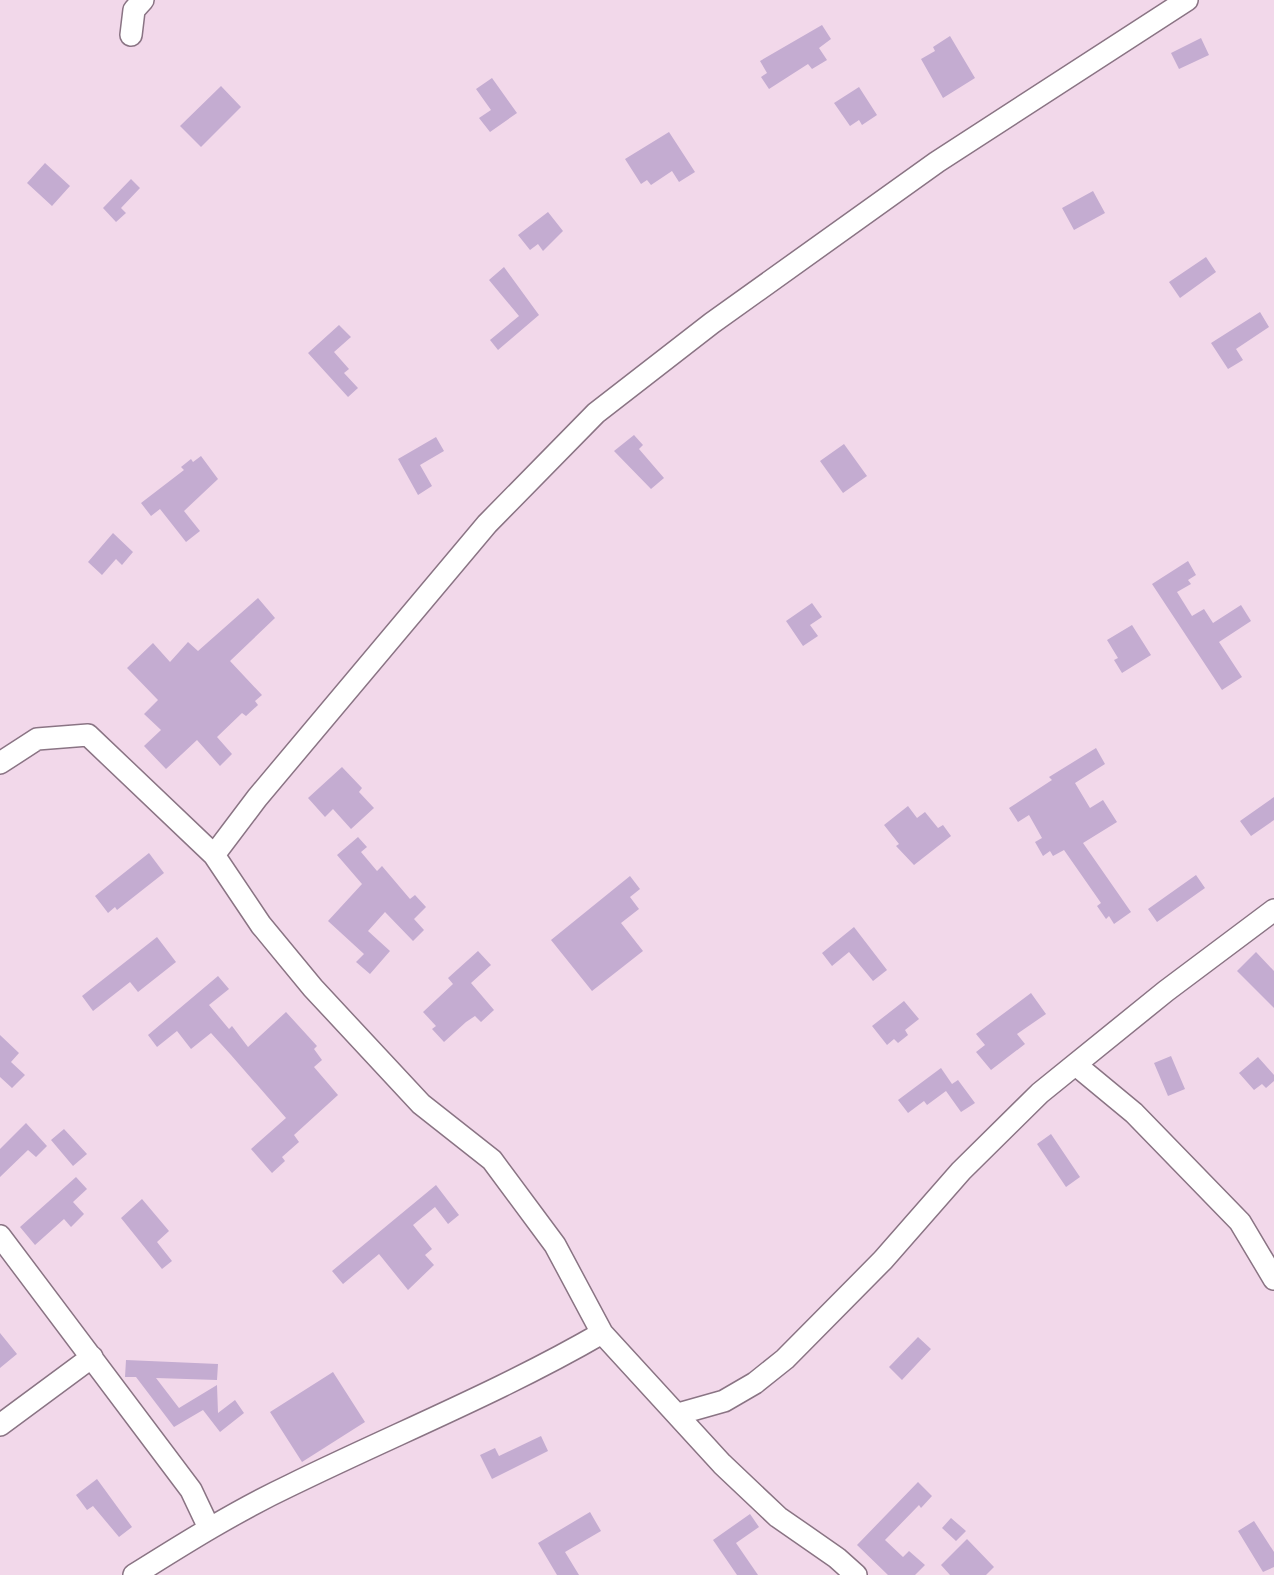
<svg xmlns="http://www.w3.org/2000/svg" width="1274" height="1575" font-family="'PT Sans Narrow',sans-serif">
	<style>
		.building { fill: #c4acd1 }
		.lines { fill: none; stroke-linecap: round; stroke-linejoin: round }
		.minor-casing { stroke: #8a7484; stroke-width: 24 }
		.minor { stroke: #fff; stroke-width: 21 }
	</style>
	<rect width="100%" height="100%" fill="#f2d8ea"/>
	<path class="building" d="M822 25 831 39 819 48 827 60 812 69 808 64 769 89 761 77 767 73 760 61Z
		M950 36 975 78 943 98 921 59 935 51 933 47Z
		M1201 38 1209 55 1179 69 1171 53Z
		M492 78 517 113 490 132 479 118 491 110 476 89Z
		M221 86 241 107 201 147 180 126Z
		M859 87 877 115 862 125 859 120 850 126 834 103Z
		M669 132 695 172 679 182 672 171 651 185 647 180 641 184 625 159Z
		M45 163 70 186 52 206 27 183Z
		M131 179 140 188 121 208 126 213 116 222 103 208Z
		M1093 191 1105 213 1074 230 1062 208Z
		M548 212 563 231 543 251 538 244 530 250 518 235Z
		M1206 257 1216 272 1180 298 1169 282Z
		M504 267 539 315 498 350 490 340 519 316 489 280Z
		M1260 312 1269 327 1236 349 1243 360 1228 369 1211 343Z
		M339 325 351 337 334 352 349 369 344 373 358 388 348 397 308 353Z
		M634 435 643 445 639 449 664 478 651 489 614 451Z
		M436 437 444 451 420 465 432 486 418 495 398 459Z
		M844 444 867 476 843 493 820 461Z
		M201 456 218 479 184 511 200 531 186 542 160 509 151 516 141 503 184 470 181 467 191 459 193 462Z
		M113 533 133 552 122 565 116 559 102 575 88 562Z
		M1188 561 1196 575 1188 580 1191 584 1177 592 1192 616 1204 609 1213 623 1241 605 1251 621 1219 642 1242 677 1222 690 1152 584Z
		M258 598 275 618 230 661 262 695 255 701 258 705 246 716 242 713 217 737 232 754 220 766 197 740 166 769 144 746 161 730 144 714 158 700 127 668 153 643 170 662 188 642 198 651Z
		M812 603 822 617 810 625 818 636 803 646 786 621Z
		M1132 625 1151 655 1122 673 1114 660 1118 658 1107 640Z
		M1096 748 1105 764 1075 783 1090 808 1103 800 1117 822 1083 843 1131 912 1114 924 1109 916 1106 919 1097 906 1101 903 1064 850 1053 856 1050 851 1043 856 1035 842 1042 838 1029 815 1018 822 1009 808 1052 780 1049 777Z
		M342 767 362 788 359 792 374 808 351 829 333 809 325 817 308 798Z
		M1274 797V820L1251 836 1240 821Z
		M908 806 917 818 925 812 938 828 943 825 951 836 914 865 896 846 899 844 884 825Z
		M358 837 367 847 361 852 377 871 382 866 410 899 415 895 426 907 414 919 424 930 413 941 385 912 368 931 390 951 370 974 356 962 364 954 328 921 362 884 337 855Z
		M149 853 164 873 117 910 115 907 108 913 95 896Z
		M1196 875 1205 888 1157 922 1148 909Z
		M630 876 640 889 630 897 639 909 621 923 643 951 592 991 551 940Z
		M854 927 887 970 873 981 849 952 832 966 822 953Z
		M157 937 176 962 138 992 130 982 93 1011 82 996Z
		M478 951 491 965 471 983 494 1010 481 1022 475 1016 466 1022 444 1042 432 1029 436 1026 423 1012 453 984 448 978Z
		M1256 952 1274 971V1008L1237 971Z
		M218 976 229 989 209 1005 229 1029 232 1026 248 1047 286 1012 317 1046 314 1049 322 1060 314 1067 338 1095 294 1135 299 1142 282 1157 285 1161 272 1173 251 1149 286 1118 231 1055 211 1033 191 1049 177 1031 157 1047 148 1035Z
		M1031 993 1046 1014 1017 1034 1025 1044 991 1070 976 1052 985 1045 976 1034Z
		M904 1001 919 1019 905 1030 908 1035 898 1043 894 1039 887 1045 872 1026Z
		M0 1035 19 1053 11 1062 25 1075 12 1088 0 1077Z
		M1171 1056 1185 1089 1168 1096 1154 1063Z
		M1258 1057 1274 1075V1081L1266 1088 1262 1084 1254 1090 1239 1073Z
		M941 1068 952 1084 958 1080 975 1103 961 1112 946 1091 927 1105 924 1101 908 1113 898 1100Z
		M26 1123 47 1146 36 1157 28 1150 0 1177V1149Z
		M64 1129 87 1154 73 1166 51 1140Z
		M1051 1134 1080 1177 1066 1187 1037 1144Z
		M76 1177 87 1189 73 1202 84 1214 71 1227 64 1219 35 1245 20 1227Z
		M436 1185 459 1215 448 1224 435 1207 413 1225 432 1249 425 1255 434 1265 408 1290 379 1254 343 1284 332 1271Z
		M142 1199 169 1231 157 1242 172 1261 162 1269 121 1218Z
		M0 1333 17 1354 0 1368Z
		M918 1337 931 1349 902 1380 889 1367Z
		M126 1360 218 1364 217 1380 156 1378 179 1408 217 1385 218 1413 235 1400 244 1413 220 1432 203 1410 174 1427 136 1377H125Z
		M333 1372 365 1422 302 1462 270 1412Z
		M541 1436 548 1451 492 1479 480 1455 495 1448 499 1456Z
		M97 1479 132 1527 119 1537 93 1506 87 1510 76 1495Z
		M918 1482 932 1496 921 1508 919 1505 885 1540 903 1557 909 1551 925 1565 915 1575H888L857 1545Z
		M590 1512 601 1531 565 1552 579 1575H557L538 1543Z
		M750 1514 759 1527 736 1543 758 1575H737L713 1540Z
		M951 1518 966 1531 956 1541 942 1528Z
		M1254 1521 1274 1552V1567L1263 1572 1238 1531Z
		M967 1539 994 1567 986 1575H950L941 1565Z"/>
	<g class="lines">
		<defs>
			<path id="minor" d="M131 35 134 10 143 0
				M0 763 37 739 88 735 214 855 261 925 313 988 421 1104 492 1160 555 1245 602 1333 722 1464 778 1517 837 1558 856 1575
				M214 855 257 798 487 524 596 413 712 323 937 162 1187 0
				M1076 1065 1134 1113 1240 1222 1274 1279
				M0 1236 191 1490 209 1528
				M678 1414 724 1401 755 1383 785 1359 883 1260 961 1171 1040 1093 1166 991 1274 910
				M0 1425 92 1357
				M134 1575C185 1543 236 1511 291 1485 395 1434 502 1391 602 1333"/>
		</defs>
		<use href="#minor" class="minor-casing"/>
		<use href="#minor" class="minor"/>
	</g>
</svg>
